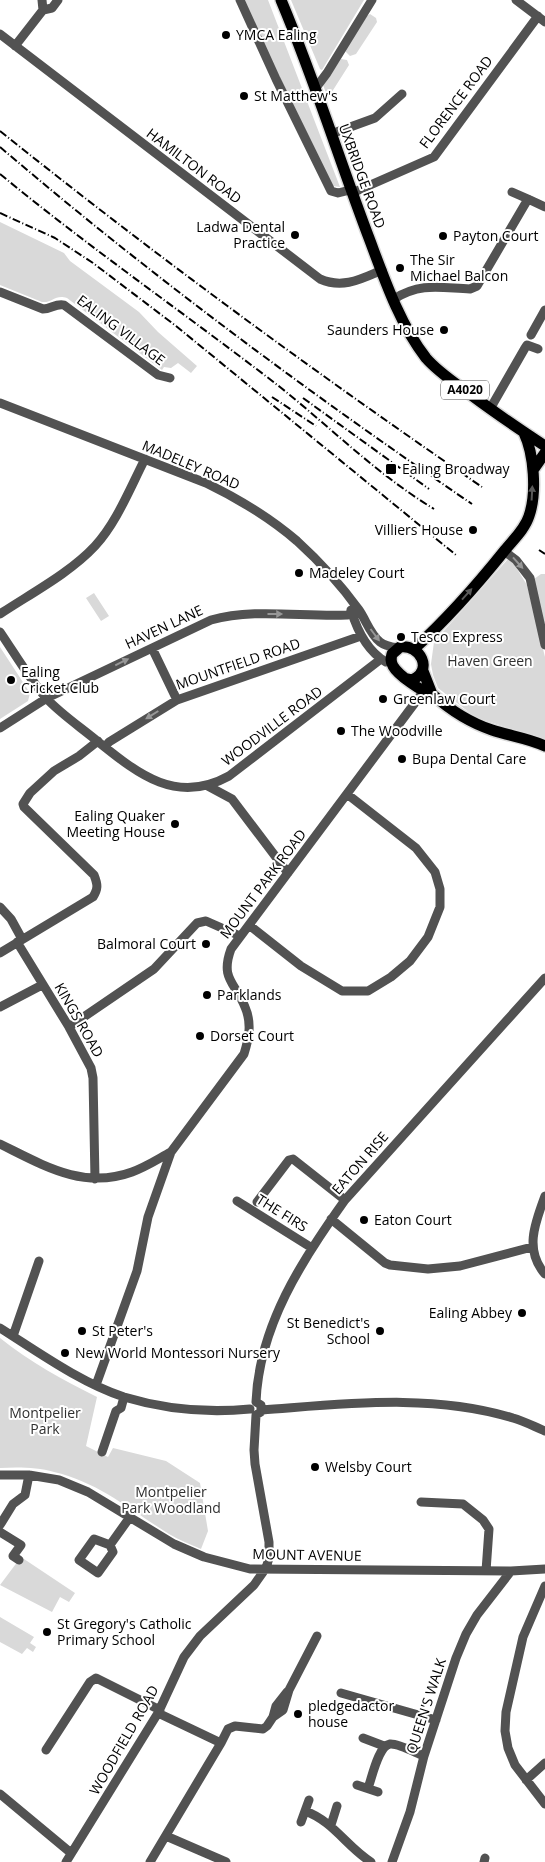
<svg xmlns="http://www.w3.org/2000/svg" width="545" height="1862" font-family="'Open Sans',sans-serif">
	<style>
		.green { fill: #d9d9d9 }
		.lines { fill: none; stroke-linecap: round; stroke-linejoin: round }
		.major-casing { stroke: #dbdbdb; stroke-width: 14 }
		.minor { stroke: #525252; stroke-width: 9 }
		.major { stroke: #000; stroke-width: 11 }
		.rail { stroke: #000; stroke-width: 2; stroke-dasharray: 8 2.5 1 2.5; stroke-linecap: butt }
		.oneway { fill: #595959 }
		.oneway2 { fill: #979797 }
		.poi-dot { fill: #000; stroke: #fff; stroke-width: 2 }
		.labels { text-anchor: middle; stroke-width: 4; stroke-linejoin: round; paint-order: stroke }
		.shield { fill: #fff; stroke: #4c4c4c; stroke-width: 1 }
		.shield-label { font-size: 12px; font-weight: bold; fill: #000 }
		.poi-label { font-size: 14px; fill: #000; stroke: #fff; text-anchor: start }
		.street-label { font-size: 14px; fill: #000; stroke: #fff }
		.park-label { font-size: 14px; fill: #303030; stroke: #fff }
	</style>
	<rect width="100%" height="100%" fill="#fff"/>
	<path class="green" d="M242 0H268L340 187 333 186Z
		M291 0H364L322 70 320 69Z
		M370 14 376 18 377 22 356 54 350 56 345 51 367 16Z
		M341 59 347 60 349 65 328 98 323 85Z
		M0 222 64 253 70 261 139 312 158 332 197 366 191 373 178 363 171 368 164 367 162 370 67 298C55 294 53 303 42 302L0 285Z
		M508 559 514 564 527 585 545 657V740L475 717 438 688 433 675 431 664 434 642Z
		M541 574H545V630L534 579Z
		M94 593 109 616 101 621 86 598Z
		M0 647 30 693 28 701 0 719Z
		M0 1338C30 1362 63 1380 97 1397L86 1446 108 1457 113 1448 166 1461 200 1483 208 1531 201 1549C190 1544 179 1540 169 1534 132 1511 98 1482 54 1472 37 1467 17 1467 0 1468Z
		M21 1557 75 1593 69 1602 60 1597 52 1612 0 1585Z
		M0 1617 34 1637 30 1643 36 1647 33 1652 27 1648 22 1654 0 1642Z"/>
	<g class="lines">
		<defs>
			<path id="major" d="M281 0C314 78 339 159 369 238 384 278 400 325 426 358 438 372 455 383 470 394 494 412 519 429 545 446
				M533 470 545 453
				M414 649C447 619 477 585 505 550 513 540 525 529 529 516 537 493 534 454 524 433
				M423 671 432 694
				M407 679 412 680C434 670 420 644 400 647L392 654C391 658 390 661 393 666 398 675 422 692 432 694 449 709 471 723 492 730 510 736 528 738 545 746"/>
		</defs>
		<use href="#major" class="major-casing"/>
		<path class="minor" d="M42 0 43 10 52 8 58 0
			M240 0 276 79 331 191 338 193 350 190
			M516 0 545 22
			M0 34 320 279C343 289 361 279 382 270
			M15 46 43 10
			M315 89 327 73 372 0
			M331 134 375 118 402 94
			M352 193 434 157 538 16
			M528 199 545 207
			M0 292 43 309C51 309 56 303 64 305L158 375 170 378
			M394 299C421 282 441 288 470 289L477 286 528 199 512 192
			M531 335 545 310
			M0 403 206 483C239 499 269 517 297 541 319 561 341 585 359 610 366 620 370 634 380 642 385 646 392 647 398 648
			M490 409 525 348 527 345 538 349
			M504 551 516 560 530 578 545 645
			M351 610C357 630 367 651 386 662
			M0 614C30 594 70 573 95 546 117 522 130 488 145 459
			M0 632C15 654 29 678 46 698 61 714 79 726 96 740 136 772 175 806 229 776L381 659
			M152 648 177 700
			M0 728 47 698 211 620C254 608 302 617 347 615L360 612
			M105 747 109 742 177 700 361 636
			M206 785 232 799 288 873
			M0 907 11 919 22 939
			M249 925 301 966 342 991H368L391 977 410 961 428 937 440 907V889L435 872 416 848 347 794
			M17 942 69 1027 91 1068 93 1078 95 1179
			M0 953 93 897C98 889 98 885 94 875L24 807 23 804 30 793 54 771 79 756 98 741
			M0 1007 42 985
			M69 1027 154 969 197 923 206 921 240 936
			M0 1144C43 1165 83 1190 132 1172 146 1167 158 1159 171 1152
			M545 1196C535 1223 524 1250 545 1274
			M237 1201 312 1248
			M257 1202 289 1160 293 1159 345 1200
			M331 1219 385 1263 390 1265 428 1269 460 1266 532 1247
			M0 1328C38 1352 81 1383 124 1397 164 1409 209 1413 250 1409
			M13 1336 39 1261
			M96 1385 137 1271 148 1217 171 1152 244 1054C249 1038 252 1023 245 1007 235 982 220 979 231 949L423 692
			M256 1402C259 1326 302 1260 345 1200L545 978
			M262 1410C345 1404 432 1393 513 1418 524 1421 535 1427 545 1431
			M102 1452 116 1411 121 1408 124 1397
			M0 1475H29L59 1480 88 1492 174 1544 204 1557 250 1569 511 1571 545 1569
			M421 1502 463 1504 483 1520 489 1529 486 1571
			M0 1525 13 1504 25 1495 29 1475
			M0 1532 21 1545 13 1556 19 1560
			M110 1545 113 1552 98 1573 79 1560 94 1539 110 1545 130 1517
			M545 1586 523 1637 506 1712 505 1731 508 1748 515 1765 545 1804
			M341 1693 436 1720
			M273 1717 276 1706 287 1692
			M363 1738 384 1746
			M221 1743 228 1729 235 1726 263 1729 267 1726 273 1717 283 1710 289 1690 317 1636
			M46 1750 90 1682 96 1678 160 1710
			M526 1780 545 1763
			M357 1785 378 1792
			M368 1788C372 1778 378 1746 390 1744 398 1743 416 1753 424 1756
			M0 1794 71 1853
			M305 1811C333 1821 347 1847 371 1862
			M301 1822 309 1800
			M331 1825 337 1806
			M166 1836 226 1862
			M66 1862 158 1713 184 1657 200 1636 254 1585 266 1568 269 1558V1542L255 1464 254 1450 256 1415 261 1412V1405L256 1402
			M150 1862 221 1743 158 1713
			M392 1862 410 1812 424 1756 456 1658 466 1634 477 1615 511 1571
			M484 1862 485 1858"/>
		<use href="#major" class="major"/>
		<path class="rail" d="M0 131C156 256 317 374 482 487
			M0 147C150 275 309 393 472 504
			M0 174C91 249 187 315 280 387 331 428 378 475 434 509
			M0 213 55 238 93 263 176 326 456 555
			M272 397 316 426
			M303 398 429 489
			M539 550 545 554"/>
	</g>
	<defs><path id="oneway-solid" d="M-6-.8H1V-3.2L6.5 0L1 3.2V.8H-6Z" transform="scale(1.25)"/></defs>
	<g class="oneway">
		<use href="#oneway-solid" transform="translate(532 493) rotate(-87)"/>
		<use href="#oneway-solid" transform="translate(467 594) rotate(-48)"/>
	</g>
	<g class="oneway2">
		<use href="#oneway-solid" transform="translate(518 563) rotate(48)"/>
		<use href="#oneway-solid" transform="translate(275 614)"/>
		<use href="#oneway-solid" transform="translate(375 635) rotate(53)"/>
		<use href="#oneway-solid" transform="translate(122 662) rotate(-26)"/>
		<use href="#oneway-solid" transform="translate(152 715) rotate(148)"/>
	</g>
	<g class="poi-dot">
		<circle cx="226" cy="35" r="5"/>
		<circle cx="244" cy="96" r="5"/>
		<circle cx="295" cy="235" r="5"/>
		<circle cx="443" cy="236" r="5"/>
		<circle cx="400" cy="268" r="5"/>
		<circle cx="444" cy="330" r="5"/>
		<rect x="385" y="463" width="12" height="12" rx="2.5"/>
		<circle cx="473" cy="530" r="5"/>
		<circle cx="299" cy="573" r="5"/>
		<circle cx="401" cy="637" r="5"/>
		<circle cx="11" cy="680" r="5"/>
		<circle cx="383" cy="699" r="5"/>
		<circle cx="341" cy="731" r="5"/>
		<circle cx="402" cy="759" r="5"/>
		<circle cx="175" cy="824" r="5"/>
		<circle cx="206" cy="944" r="5"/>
		<circle cx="207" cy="995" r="5"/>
		<circle cx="200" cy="1036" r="5"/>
		<circle cx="364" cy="1220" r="5"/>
		<circle cx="522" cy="1313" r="5"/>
		<circle cx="82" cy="1331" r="5"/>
		<circle cx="380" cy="1331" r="5"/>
		<circle cx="65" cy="1353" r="5"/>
		<circle cx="315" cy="1467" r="5"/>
		<circle cx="47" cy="1632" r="5"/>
		<circle cx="298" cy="1714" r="5"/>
	</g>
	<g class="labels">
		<rect class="shield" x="441" y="380.5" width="48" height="19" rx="4"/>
		<g class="shield-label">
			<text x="465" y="394">A4020</text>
		</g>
		<g class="poi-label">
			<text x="236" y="40">YMCA Ealing</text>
			<text x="254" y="101">St Matthew's</text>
			<text x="285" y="232" text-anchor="end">Ladwa Dental<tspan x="285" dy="16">Practice</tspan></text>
			<text x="453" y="241">Payton Court</text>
			<text x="410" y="265">The Sir<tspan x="410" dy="16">Michael Balcon</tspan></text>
			<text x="434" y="335" text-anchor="end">Saunders House</text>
			<text x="402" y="474">Ealing Broadway</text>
			<text x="463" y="535" text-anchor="end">Villiers House</text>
			<text x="309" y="578">Madeley Court</text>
			<text x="411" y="642">Tesco Express</text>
			<text x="21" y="677">Ealing<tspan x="21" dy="16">Cricket Club</tspan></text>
			<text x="393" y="704">Greenlaw Court</text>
			<text x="351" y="736">The Woodville</text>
			<text x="412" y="764">Bupa Dental Care</text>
			<text x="165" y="821" text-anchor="end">Ealing Quaker<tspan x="165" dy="16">Meeting House</tspan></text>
			<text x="196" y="949" text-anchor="end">Balmoral Court</text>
			<text x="217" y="1000">Parklands</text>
			<text x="210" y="1041">Dorset Court</text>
			<text x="374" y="1225">Eaton Court</text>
			<text x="512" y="1318" text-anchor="end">Ealing Abbey</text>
			<text x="370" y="1328" text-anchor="end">St Benedict's<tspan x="370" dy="16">School</tspan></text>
			<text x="92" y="1336">St Peter's</text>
			<text x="75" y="1358">New World Montessori Nursery</text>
			<text x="325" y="1472">Welsby Court</text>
			<text x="57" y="1629">St Gregory's Catholic<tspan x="57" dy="16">Primary School</tspan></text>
			<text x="308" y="1711">pledgedactor<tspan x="308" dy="16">house</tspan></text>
		</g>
		<g class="street-label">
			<text transform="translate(456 102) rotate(-53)" y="5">FLORENCE ROAD</text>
			<text transform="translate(194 166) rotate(37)" y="5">HAMILTON ROAD</text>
			<text transform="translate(362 176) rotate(70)" y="5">UXBRIDGE ROAD</text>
			<text transform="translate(121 330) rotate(37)" y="5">EALING VILLAGE</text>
			<text transform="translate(191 465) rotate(23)" y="5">MADELEY ROAD</text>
			<text transform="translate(164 627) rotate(-25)" y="5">HAVEN LANE</text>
			<text transform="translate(238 664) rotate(-19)" y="5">MOUNTFIELD ROAD</text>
			<text transform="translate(272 726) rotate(-37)" y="5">WOODVILLE ROAD</text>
			<text transform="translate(263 884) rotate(-53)" y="5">MOUNT PARK ROAD</text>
			<text transform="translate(79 1020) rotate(60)" y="5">KINGS ROAD</text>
			<text transform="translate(360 1163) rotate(-49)" y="5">EATON RISE</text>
			<text transform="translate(282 1213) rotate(32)" y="5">THE FIRS</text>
			<text transform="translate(307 1555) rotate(1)" y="5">MOUNT AVENUE</text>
			<text transform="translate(426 1706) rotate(-72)" y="5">QUEEN'S WALK</text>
			<text transform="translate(124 1740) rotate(-60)" y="5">WOODFIELD ROAD</text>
		</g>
		<g class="park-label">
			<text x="490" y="666">Haven Green</text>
			<text x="45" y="1418">Montpelier<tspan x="45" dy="16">Park</tspan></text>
			<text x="171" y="1497">Montpelier<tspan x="171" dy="16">Park Woodland</tspan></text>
		</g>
	</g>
</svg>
